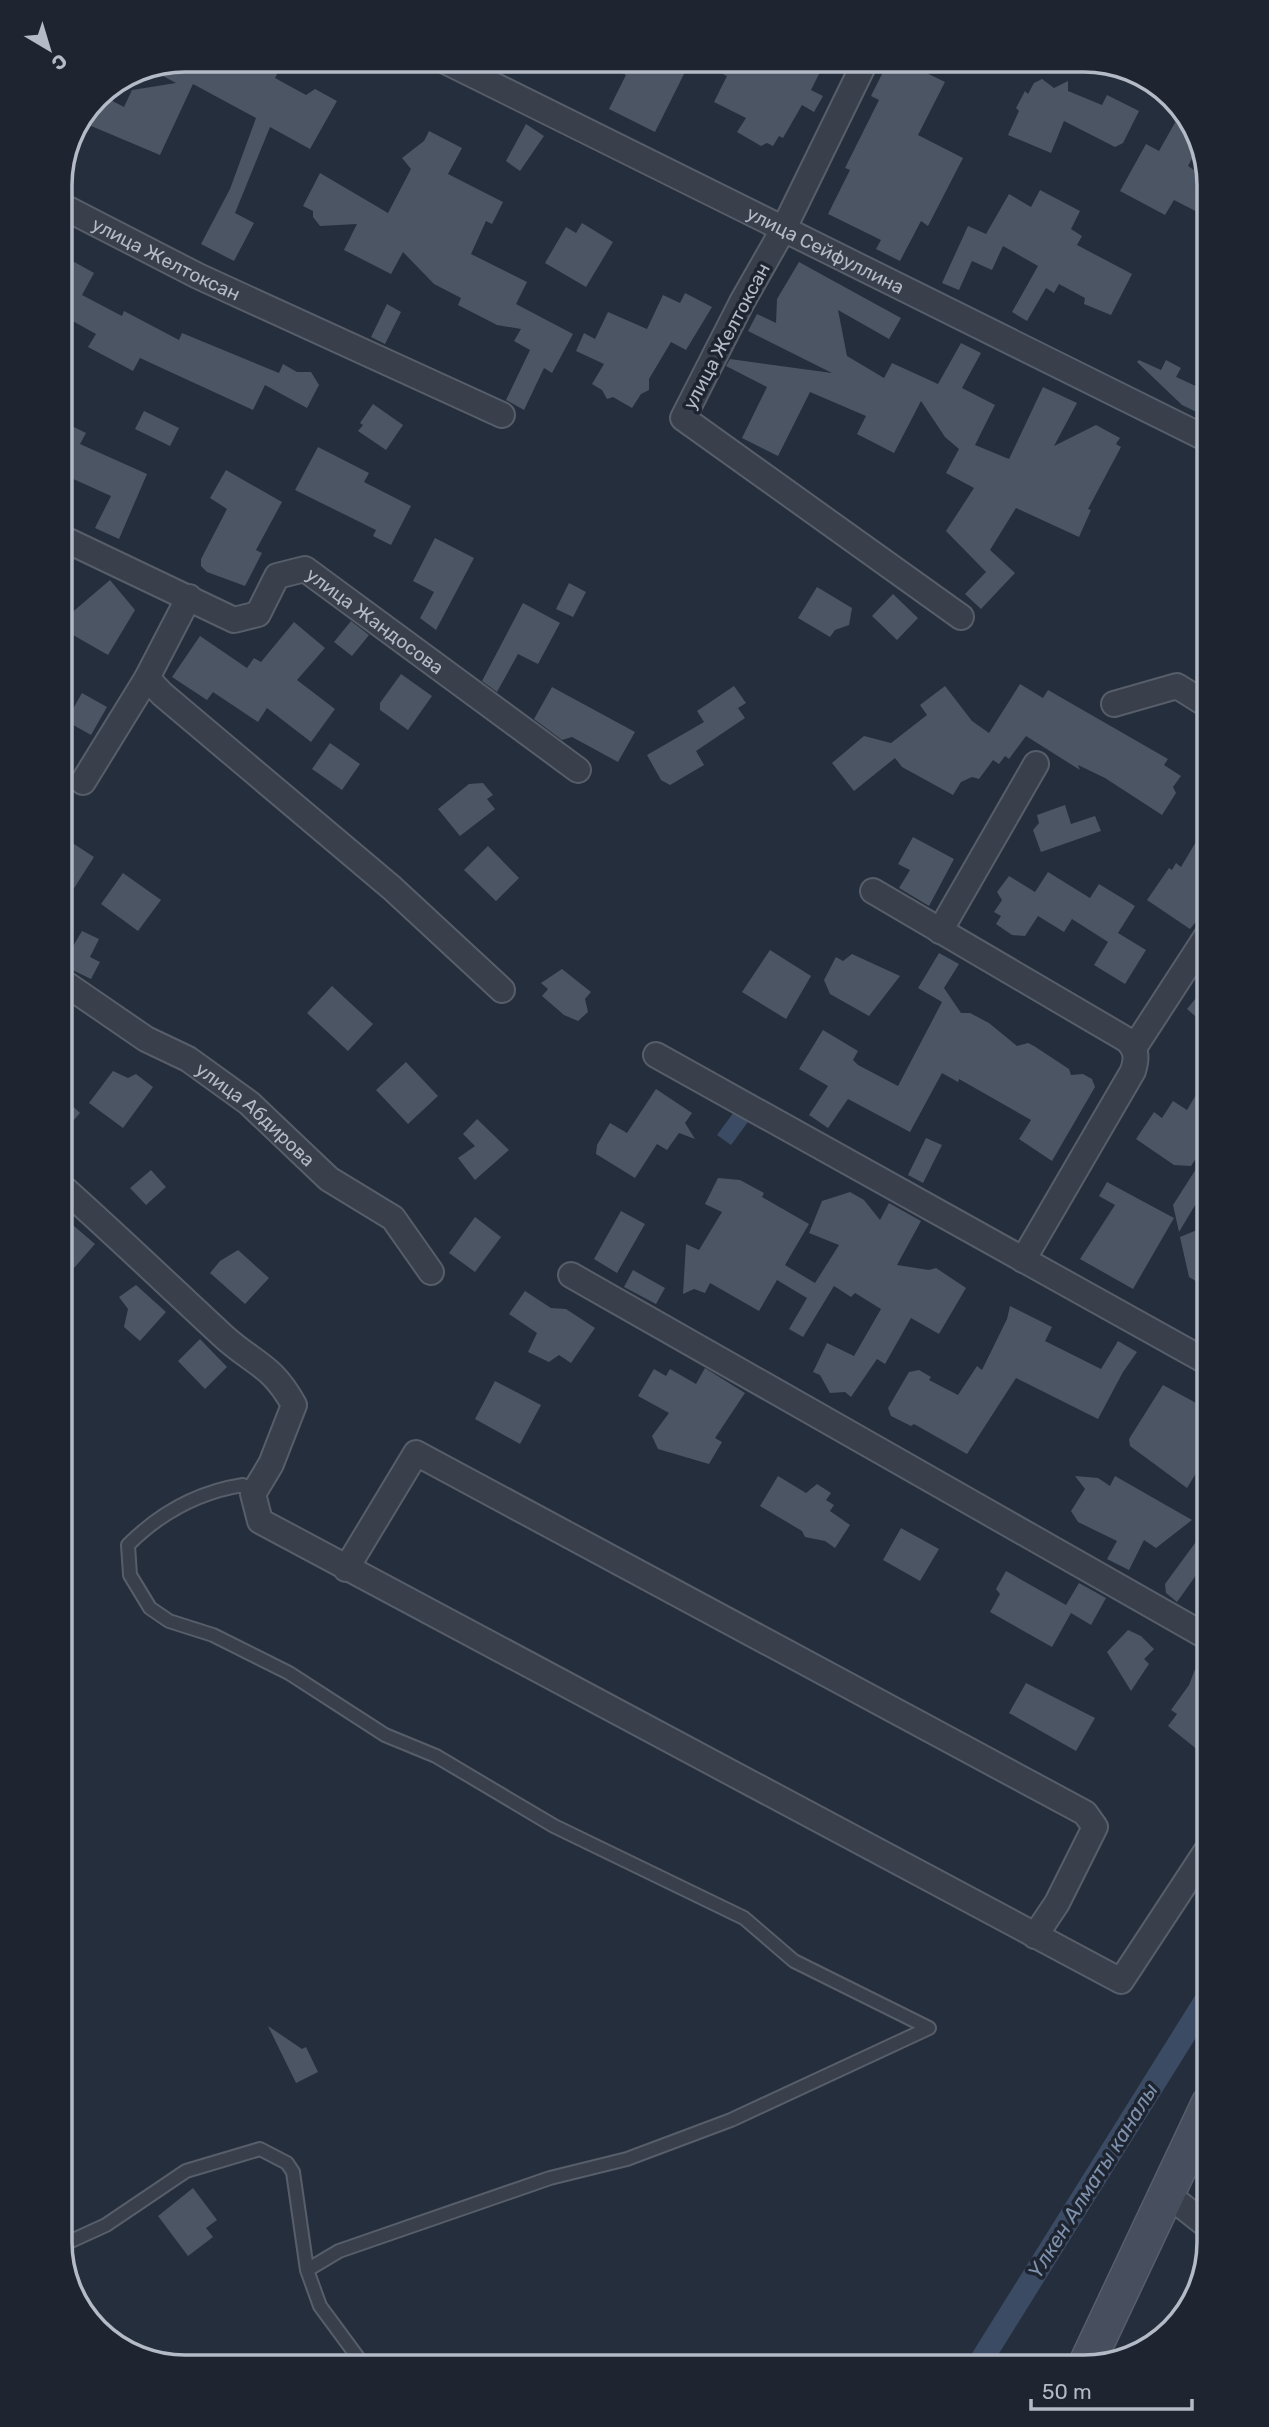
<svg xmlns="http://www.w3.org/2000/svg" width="1269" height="2427" font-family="Rubik,sans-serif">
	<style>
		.water { fill: #3c4b64 }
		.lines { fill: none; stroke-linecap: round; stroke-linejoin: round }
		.canal { stroke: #3c4b64; stroke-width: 23 }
		.building { fill: #4b5564 }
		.lane-casing { stroke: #575e6a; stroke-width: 16 }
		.street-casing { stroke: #575e6a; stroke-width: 28 }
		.secondary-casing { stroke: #575e6a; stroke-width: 38 }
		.lane { stroke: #39404c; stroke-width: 12 }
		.street { stroke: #39404c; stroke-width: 24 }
		.secondary { stroke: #474f5f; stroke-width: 35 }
		.labels { text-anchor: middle; stroke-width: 7; stroke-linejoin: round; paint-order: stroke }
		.street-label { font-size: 19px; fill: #b4bbc7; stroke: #1e2531 }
		.water-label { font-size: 21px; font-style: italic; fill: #7e91ad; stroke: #1e2531 }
		.rim { fill: none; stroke: #b4bbc7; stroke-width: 3.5 }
	</style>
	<rect width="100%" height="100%" fill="#252e3c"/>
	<path class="water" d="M734 1112 748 1122 731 1145 717 1135Z"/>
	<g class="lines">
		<path class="canal" d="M977 2367 1209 1995"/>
	</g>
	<path class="building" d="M184 60H253L278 72 275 78 306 95 315 89 337 101 310 149 270 127 235 213 254 223 234 261 201 244 230 189 256 118 193 84 160 155 84 123 99 94 124 107 132 90 176 83 146 67Z
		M598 60H691L655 132 609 109 626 75Z
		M694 60H826L811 90 823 96 814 112 802 105 783 138 779 136 773 146 767 143 761 146 737 132 746 118 714 102 727 76Z
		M889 60H910L908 64 945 82 918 135 963 158 928 226 921 221 900 261 876 249 881 240 828 214 850 170 845 168 879 100 871 96Z
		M1042 79 1054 88 1068 81V91L1102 105 1107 95 1139 111 1123 143 1115 147 1064 121 1051 153 1008 135 1019 111 1016 108 1025 91 1028 94 1034 83Z
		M1181 112 1200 137 1201 142 1188 166 1209 180V218L1174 200 1165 215 1120 191 1146 144 1159 151Z
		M526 124 544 136 520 171 506 161Z
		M429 131 462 148 448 174 503 202 492 224 486 221 471 254 527 282 516 304 573 334 552 373 544 368 524 410 506 400 530 350 514 341 521 329 497 325 458 305 461 298 434 284 403 252 391 274 344 250 357 224 320 226 313 217V211L303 206 320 173 388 213 411 169 402 158 424 141Z
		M1040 190 1080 211 1071 229 1082 236 1077 245 1132 274 1111 315 1084 304 1085 298 1059 284 1054 293 1046 288 1027 321 1012 312 1038 266 1003 246 992 270 972 261 959 290 942 283 968 226 986 234 1009 194 1031 207Z
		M582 223 613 242 586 287 545 263 566 227 576 233Z
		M60 254 94 273 82 295 122 316 124 311 179 340 182 333 279 373 283 364 297 372H311L319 385 307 408 265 385 253 410 140 358 133 371 88 347 96 334 60 314Z
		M799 262 901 318 889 339 838 310 847 356 884 378 892 363 938 384 961 343 981 353 962 388 995 405 975 445 1009 459 1043 387 1077 403 1054 446 1096 425 1120 438 1116 444 1121 447 1088 509 1091 510 1079 537 1016 508 990 550 1015 573 981 609 965 594 986 572 946 531 974 488 946 473 959 449 945 437 921 401 894 453 857 434 866 416 810 392 778 456 742 438 767 387 726 366 730 359 832 373 748 331 757 314 776 323 777 299Z
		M685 293 712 307 686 350 671 342 649 379V390L641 394 632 408 613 397 607 399 602 390 592 384 604 364 576 351 584 333 595 339 608 312 647 329 663 295 680 303Z
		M387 304 401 312 385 344 371 337Z
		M1139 360 1161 370 1166 360 1181 368 1176 377 1209 392V418L1182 405 1137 362Z
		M373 404 403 425 386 450 358 431 363 425 360 423Z
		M144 411 179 428 170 446 135 429Z
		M60 420 86 433 80 444 147 474 119 539 95 528 111 496 60 473Z
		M318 447 369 473 364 482 411 506 391 545 373 536 376 530 295 490Z
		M226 470 282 502 256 550 262 553 245 586 207 572 201 566V559L227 509 210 498Z
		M435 538 474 558 436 630 420 618 434 592 413 581Z
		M110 580 135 610 108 655 66 631 69 615Z
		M569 583 586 592 573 617 556 609Z
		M817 587 852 608 849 625 835 630 830 637 798 618Z
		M893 594 918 618 897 640 872 616Z
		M523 603 560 623 538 664 518 654 497 692 482 681Z
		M351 621 369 635 352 656 334 642Z
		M294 622 325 648 297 680 335 709 311 742 267 708 258 722 213 692 207 700 172 677 200 636 247 668 254 658 261 662Z
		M401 674 432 696 408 730 380 710V703Z
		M1020 684 1043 698 1048 690 1168 759 1164 765 1181 776 1173 787 1176 793 1162 815 1105 778 1078 765 1080 770 1026 736 1009 759 1005 756 999 764 993 760 979 779 972 777 961 782 953 795 902 767 895 758 854 791 832 763 864 736 891 743 927 715 920 705 945 686 972 721 989 733Z
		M734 686 746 703 738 708 745 718 696 751 704 765 670 785 661 780 647 755 704 722 697 711Z
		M552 687 635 732 618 762 572 737 562 740 534 719Z
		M82 693 107 707 91 735 66 721Z
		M330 743 360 764 342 790 312 769Z
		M483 783 493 795 487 799 495 809 460 836 438 809 469 784Z
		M1065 805 1071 824 1095 816 1101 831 1041 852 1033 830 1039 823 1037 815Z
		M60 835 94 857 60 910Z
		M913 837 954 859 929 906 899 888 910 870 898 864Z
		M1197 840 1209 847V906L1190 929 1147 900 1169 868 1172 870 1176 863 1181 867Z
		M488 846 519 878 496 901 464 870Z
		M1048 872 1090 898 1099 884 1135 906 1118 933 1146 950 1125 984 1094 965 1108 942 1072 919 1064 932 1038 916 1025 936 1012 935 996 924 1001 916 994 912 1002 900 997 892 1009 876 1035 892Z
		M123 873 161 900 138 931 101 904Z
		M82 931 99 939 90 957 100 962 91 979 62 965Z
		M770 950 811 976 786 1019 742 992Z
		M939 953 959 964 944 988 961 1013H970L989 1023 1017 1046 1028 1043 1034 1046 1069 1069 1071 1075 1083 1074 1092 1079 1095 1087 1052 1161 1019 1139 1031 1120 959 1079 958 1082 942 1073 910 1132 848 1099 828 1128 809 1115 828 1086 799 1069 823 1030 858 1051 853 1060 858 1065 898 1086 942 1002 918 988Z
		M852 954 900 976 869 1016 830 994 824 980 836 957 843 961Z
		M562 969 591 992 585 999 588 1012 578 1021 564 1015 542 996 548 989 541 983Z
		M1209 982V1028L1187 1009Z
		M332 986 373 1024 348 1051 307 1013Z
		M406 1062 438 1096 408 1124 376 1090Z
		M113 1071 128 1078 136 1074 153 1087 123 1128 89 1103Z
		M1209 1073V1114L1198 1132 1209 1139 1191 1166 1174 1165 1136 1139 1154 1112 1162 1118 1173 1101 1187 1110Z
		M656 1089 692 1113 685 1123 695 1139 679 1133 667 1150 657 1144 635 1178 596 1154 597 1145 610 1123 627 1133Z
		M60 1094 80 1113 60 1136Z
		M477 1119 509 1150 475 1180 458 1158 475 1146 463 1134Z
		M926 1138 942 1145 923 1183 908 1175Z
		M1196 1169 1209 1178V1182L1179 1232 1173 1205Z
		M151 1170 166 1187 146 1205 130 1188Z
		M718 1178 740 1180 764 1193 762 1197 809 1224 785 1265 815 1283 839 1245 809 1233 822 1201 850 1192 864 1200 880 1220 889 1203 921 1221 897 1265 929 1270 936 1268 966 1288 939 1334 911 1318 885 1364 877 1359 851 1397 845 1392 830 1393 820 1375 813 1372 827 1343 854 1356 881 1309 855 1293 851 1297 834 1286 803 1337 789 1329 807 1298 777 1280 759 1311 710 1283 705 1293 694 1289 683 1294 686 1244 699 1250 722 1212 705 1204Z
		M1107 1182 1174 1218 1133 1289 1080 1259 1115 1205 1099 1196Z
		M621 1211 645 1224 617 1273 594 1259Z
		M60 1214 95 1244 74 1268 60 1255Z
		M475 1217 501 1237 475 1272 449 1253Z
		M1209 1225V1289L1189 1277 1180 1237Z
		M238 1250 269 1278 245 1304 210 1273 220 1261Z
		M633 1270 665 1288 656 1304 624 1287Z
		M136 1285 166 1312 140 1341 124 1327 128 1309 119 1297Z
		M525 1291 551 1308 566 1309 595 1328 571 1363 559 1355 549 1362 528 1352 537 1333 509 1314Z
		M1010 1306 1052 1327 1045 1341 1101 1369 1118 1341 1137 1352 1123 1372 1098 1419 1016 1378 967 1454 914 1424 911 1426 891 1416 888 1408 909 1372 919 1370 931 1377 929 1380 958 1395 977 1366 982 1370 1007 1319Z
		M200 1339 227 1367 205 1389 178 1361Z
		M705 1368 745 1393 715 1438 722 1442 709 1464 658 1449 652 1436 669 1413 638 1396 654 1369 666 1376 670 1369 696 1384Z
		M495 1381 541 1405 520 1444 475 1419Z
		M1163 1385 1209 1410V1466L1203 1462 1187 1488 1130 1446 1129 1439Z
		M778 1476 806 1493 817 1484 831 1493 826 1500 834 1505 830 1511 850 1525 835 1548 825 1541 805 1537 802 1531 760 1506Z
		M1075 1476 1098 1478 1110 1486 1115 1476 1192 1520 1156 1548 1144 1540 1129 1570 1107 1559 1117 1541 1078 1522 1071 1511 1085 1489Z
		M1209 1524V1557L1177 1602 1166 1593 1165 1584Z
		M901 1528 939 1549 920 1581 883 1560Z
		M1006 1571 1066 1605 1079 1583 1106 1598 1091 1625 1071 1613 1052 1647 990 1612 1000 1594 996 1589Z
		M1128 1630 1141 1636 1154 1649 1144 1659 1149 1664 1131 1691 1107 1652Z
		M1202 1651 1209 1653V1759L1168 1726 1177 1714 1171 1710 1189 1685Z
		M1026 1683 1095 1718 1076 1751 1009 1713Z
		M268 2026 302 2049 306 2047 318 2072 296 2083Z
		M193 2188 217 2220 206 2228 213 2237 188 2256 158 2216Z"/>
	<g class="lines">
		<defs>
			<path id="lane" d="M253 1494 243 1485C198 1492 160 1513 128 1545L130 1575 150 1608 169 1621 213 1635 289 1673 385 1735 436 1756 554 1826 744 1918 794 1961 929 2028 731 2120 627 2159 550 2178 339 2251 307 2270
				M60 2246 106 2225 186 2171 260 2149 287 2163 293 2172 307 2270 320 2306 365 2367"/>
			<g id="street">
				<path id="s1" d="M443 60 1209 440"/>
				<path d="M866 60 784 228 742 302 683 418 961 617"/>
				<path id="s2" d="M60 205 198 276 502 415"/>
				<path id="s3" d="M60 537 234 620 258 614 277 576 305 569 578 770"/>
				<path d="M189 597 147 678 162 694 392 888 502 990"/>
				<path d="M1114 704 1177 686 1209 706"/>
				<path d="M83 782 147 678"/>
				<path d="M873 891 1127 1040C1137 1050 1137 1058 1133 1071L1023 1260"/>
				<path d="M940 931 1036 764"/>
				<path id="s4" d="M60 980 146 1039 188 1059 249 1103 329 1179 393 1218 431 1272"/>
				<path d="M1134 1048 1206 937"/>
				<path d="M656 1055 1209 1363"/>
				<path d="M60 1185C115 1234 168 1285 222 1335 253 1364 271 1363 294 1405L271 1464 253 1494 260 1521 1121 1981 1209 1847"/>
				<path d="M571 1275 1209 1638"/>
				<path d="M346 1569 416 1453 1085 1813 1095 1827 1057 1903 1035 1936"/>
				<path d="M1167 2194 1209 2227"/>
			</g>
			<path id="secondary" d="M1085 2367 1209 2104"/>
		</defs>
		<use href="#lane" class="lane-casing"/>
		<use href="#street" class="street-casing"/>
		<use href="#secondary" class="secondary-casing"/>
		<use href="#lane" class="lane"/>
		<use href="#street" class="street"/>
		<use href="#secondary" class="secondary"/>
	</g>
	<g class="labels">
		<g class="street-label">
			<text dy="7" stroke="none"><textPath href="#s1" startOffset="427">улица Сейфуллина</textPath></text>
			<text dy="7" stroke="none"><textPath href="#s2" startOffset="119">улица Желтоксан</textPath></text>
			<text transform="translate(726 336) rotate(-62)" y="7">улица Желтоксан</text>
			<text dy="7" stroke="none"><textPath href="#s3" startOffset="376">улица Жандосова</textPath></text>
			<text dy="7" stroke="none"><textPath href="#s4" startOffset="238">улица Абдирова</textPath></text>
		</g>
		<g class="water-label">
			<text transform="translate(1093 2181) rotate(-58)" y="7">Үлкен Алматы каналы</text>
		</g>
	</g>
	<path d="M0 0H1269V2427H0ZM185 72H1084A113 113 0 0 1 1197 185V2242A113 113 0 0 1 1084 2355H185A113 113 0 0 1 72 2242V185A113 113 0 0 1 185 72Z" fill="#1e2531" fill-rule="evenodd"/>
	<path class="rim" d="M185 72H1084A113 113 0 0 1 1197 185V2242A113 113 0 0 1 1084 2355H185A113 113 0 0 1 72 2242V185A113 113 0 0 1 185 72Z"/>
	<g transform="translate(49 49) rotate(142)" stroke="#1e2531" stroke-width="5" paint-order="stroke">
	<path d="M0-5L12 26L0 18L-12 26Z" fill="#b4bbc7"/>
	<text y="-10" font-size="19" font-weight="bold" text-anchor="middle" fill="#b4bbc7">С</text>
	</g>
	<path d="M1031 2399v10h161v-10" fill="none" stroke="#b4bbc7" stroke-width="3.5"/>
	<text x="1042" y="2399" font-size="21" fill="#b4bbc7" stroke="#1e2531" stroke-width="5" paint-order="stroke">50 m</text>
</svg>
